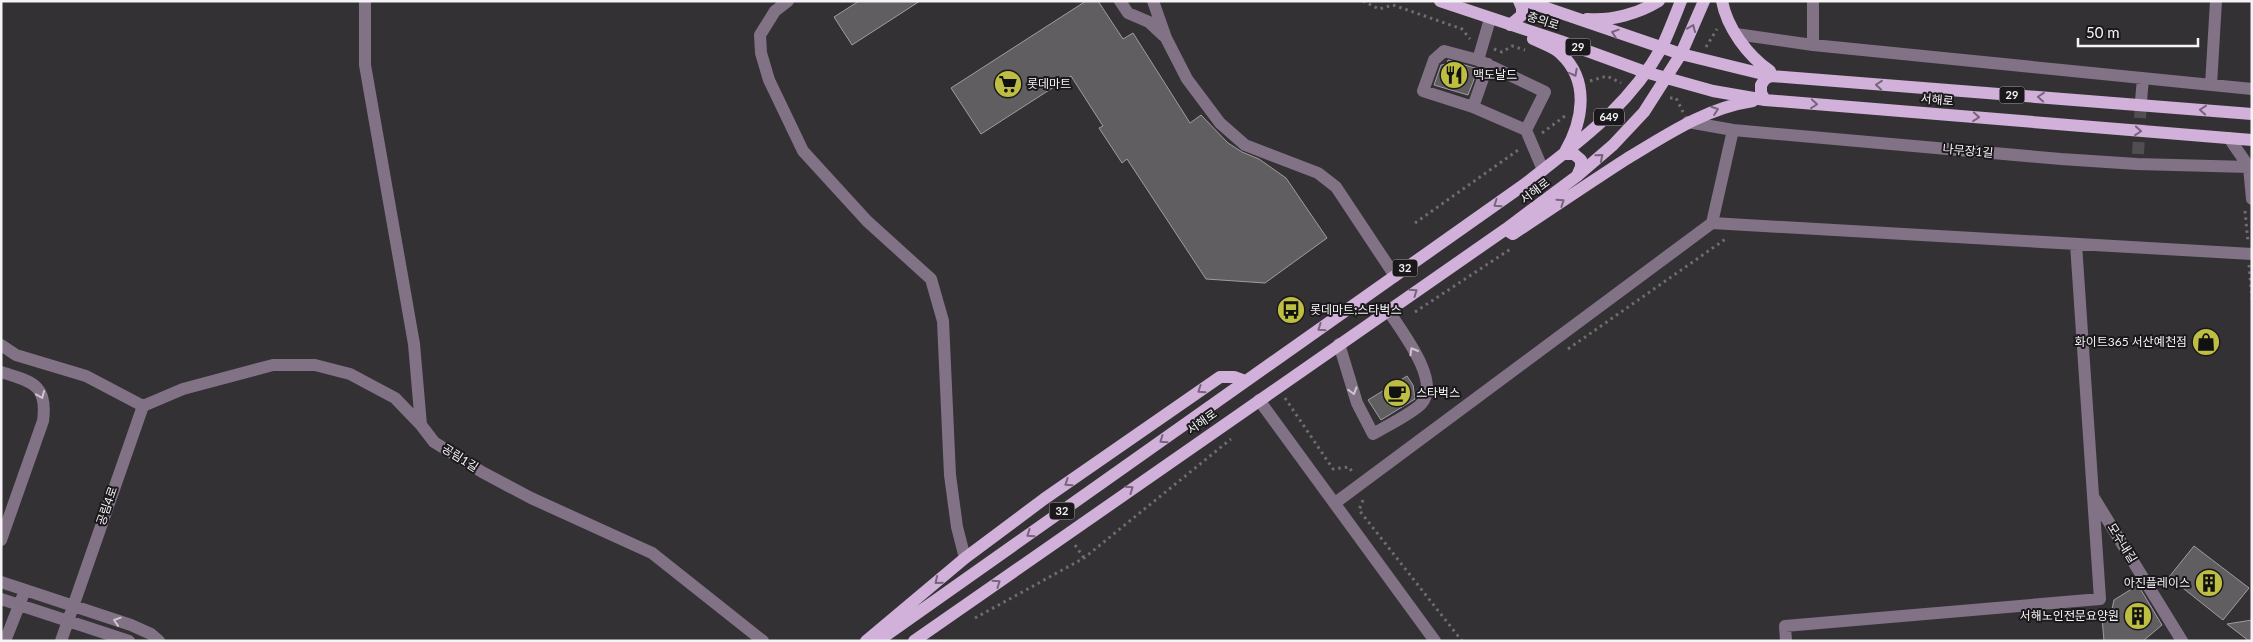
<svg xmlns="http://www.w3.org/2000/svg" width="2253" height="642" font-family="Lato,'Noto Sans KR',sans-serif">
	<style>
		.building { fill: #615e62; stroke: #a09ca1 }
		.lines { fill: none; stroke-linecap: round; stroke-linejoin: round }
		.minor-tunnel { stroke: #514e52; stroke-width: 12; stroke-dasharray: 12 6; stroke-linecap: butt }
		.path { stroke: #6f6d70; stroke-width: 3; stroke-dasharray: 2.5 4; stroke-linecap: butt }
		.minor { stroke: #827286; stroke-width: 12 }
		.major { stroke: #d1b0d9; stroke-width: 12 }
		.oneway { stroke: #76647a }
		.oneway2 { stroke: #cdc6cf }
		.labels { text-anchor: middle; stroke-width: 4; stroke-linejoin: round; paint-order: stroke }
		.shield { fill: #1b191b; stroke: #b4b2b4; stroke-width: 1 }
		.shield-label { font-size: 11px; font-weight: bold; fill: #f5f3f6 }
		.street-label { font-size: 12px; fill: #f5f3f6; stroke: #1b191b }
		.poi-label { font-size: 12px; fill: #f5f3f6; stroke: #1b191b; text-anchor: start }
	</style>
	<rect width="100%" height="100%" fill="#343135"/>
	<path class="building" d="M859 1H920L852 45 834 17Z
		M1086 1H1098L1123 39 1133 33 1190 123 1201 115 1228 143 1242 152 1259 159 1286 178 1327 238 1265 283 1206 279 1127 159 1122 163 1099 128 1103 126 1071 76 981 134 951 88Z
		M1448 60 1478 69 1468 95 1434 85 1441 65 1447 64Z
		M1407 376 1413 385 1415 399 1381 420 1368 400Z
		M2194 546 2249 588 2223 620 2169 577Z
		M2138 585 2162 625 2143 641H2104L2102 618 2109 622 2114 600Z
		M2252 620V641H2249L2227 624Z"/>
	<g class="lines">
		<path class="minor-tunnel" d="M2138 154 2141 101"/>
		<path class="path" d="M1363 1 1379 9 1393 5 1462 29 1470 39
			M1706 47 1717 29
			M1494 49 1502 52 1512 46 1525 50
			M1590 81 1607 76 1621 83
			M1670 98H1676L1683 112
			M1542 133 1565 116
			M2245 211 2248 242
			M1415 223 1521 148
			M2249 265 2252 299
			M1415 312 1512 248
			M1568 349 1727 238
			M1285 398 1333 469 1349 467 1353 473
			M1363 500 1359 510 1462 641
			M1075 545 1084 558
			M975 618 1084 558 1231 439"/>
		<path class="minor" d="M365 1V65L414 344 421 425
			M788 1 775 11 760 35 761 53 769 80 803 151 867 221 931 279 943 321 950 475 957 527 965 558
			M1120 1 1128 13 1149 22 1164 36
			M1153 1 1166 38 1187 79 1220 123 1245 145 1318 173 1336 187 1395 276
			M1813 1V45
			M1736 34 1813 45 2252 89
			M1444 51 1478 60 1545 92 1526 130 1473 107 1423 91 1434 60Z
			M1478 60 1490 19
			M2211 85 2216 1
			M2141 101 2143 78
			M1473 107 1488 64
			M1688 122 1733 130 2061 159 2137 164 2249 167
			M1526 130 1543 170
			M2229 138 2249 167 2252 199
			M1712 223 1733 130
			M1339 344 1357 403 1373 434C1385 427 1415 412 1422 403 1441 380 1401 331 1388 310
			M1 345 16 355 86 376 143 406
			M1 372C32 382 48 384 43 421L1 540
			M1259 400 1435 641
			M143 406 183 389 273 365H315L350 374 395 398 421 425 434 442 482 472 531 498 652 553 763 641
			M2094 498 2182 641
			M1335 503 1712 223 2252 254
			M1 582 131 625 151 634 159 641
			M1 599 129 641
			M5 641 22 598
			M61 641 143 406
			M1786 641 1785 626 2100 599 2076 244"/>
		<path class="major" d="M1440 1 1560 41 1645 72 1713 91 1765 100 2252 140
			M1526 1 1681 54 1771 76 2252 114
			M1722 1C1727 28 1748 56 1770 71L1771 76
			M1587 19C1611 21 1638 14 1659 1
			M1510 25 1522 15V8L1519 1
			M1533 39C1543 44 1554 47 1561 54 1590 81 1583 121 1565 152
			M1765 100 1761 93V85L1765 79 1771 76
			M1564 154H1574L1581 160V167L1577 176
			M1508 231 1513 234C1551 209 1589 183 1628 158 1668 134 1706 108 1753 101
			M866 641 965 558 1044 499 1220 377H1234L1245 381
			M878 641 1525 184C1578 142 1628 108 1662 47 1669 32 1675 16 1681 1
			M914 641 1506 229 1577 176 1613 145 1644 112 1681 54 1704 1"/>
	</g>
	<defs><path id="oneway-chevron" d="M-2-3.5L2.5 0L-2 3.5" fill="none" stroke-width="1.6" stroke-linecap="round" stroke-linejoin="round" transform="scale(1.25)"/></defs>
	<g class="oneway">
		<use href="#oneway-chevron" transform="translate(1692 28) rotate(-67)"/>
		<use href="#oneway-chevron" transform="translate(1615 33) rotate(-161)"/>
		<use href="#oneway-chevron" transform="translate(1574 73) rotate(62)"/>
		<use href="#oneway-chevron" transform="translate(1879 85) rotate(-175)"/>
		<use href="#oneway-chevron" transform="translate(2041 97) rotate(-175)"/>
		<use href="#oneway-chevron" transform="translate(1814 104) rotate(5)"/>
		<use href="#oneway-chevron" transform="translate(1715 110) rotate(-20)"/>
		<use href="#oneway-chevron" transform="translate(2203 110) rotate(-175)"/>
		<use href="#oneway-chevron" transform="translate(1976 117) rotate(5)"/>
		<use href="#oneway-chevron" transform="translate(2138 131) rotate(5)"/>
		<use href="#oneway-chevron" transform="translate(1600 157) rotate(-40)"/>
		<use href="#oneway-chevron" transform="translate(1561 202) rotate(-34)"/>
		<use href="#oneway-chevron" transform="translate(1497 204) rotate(145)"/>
		<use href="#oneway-chevron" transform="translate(1414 292) rotate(-35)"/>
		<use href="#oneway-chevron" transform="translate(1321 328) rotate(145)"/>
		<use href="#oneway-chevron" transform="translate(1201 390) rotate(145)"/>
		<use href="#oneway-chevron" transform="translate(1163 440) rotate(145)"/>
		<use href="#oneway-chevron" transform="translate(1068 483) rotate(146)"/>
		<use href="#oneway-chevron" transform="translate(1130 489) rotate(-35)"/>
		<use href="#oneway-chevron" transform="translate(1030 534) rotate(145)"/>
		<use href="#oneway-chevron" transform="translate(938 581) rotate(140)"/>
		<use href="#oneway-chevron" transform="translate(997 583) rotate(-35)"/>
	</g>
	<g class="oneway2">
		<use href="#oneway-chevron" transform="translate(1413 351) rotate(-120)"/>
		<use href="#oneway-chevron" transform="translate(1353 391) rotate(74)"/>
		<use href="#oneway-chevron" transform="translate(41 395) rotate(67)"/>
		<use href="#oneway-chevron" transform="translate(117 621) rotate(-162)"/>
	</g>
	<defs>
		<symbol id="restaurant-disc" viewBox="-11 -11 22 22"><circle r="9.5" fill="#bebf42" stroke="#1b191b"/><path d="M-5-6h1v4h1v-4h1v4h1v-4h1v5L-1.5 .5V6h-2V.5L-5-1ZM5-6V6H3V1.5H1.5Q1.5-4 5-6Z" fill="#111"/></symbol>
		<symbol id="supermarket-disc" viewBox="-11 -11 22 22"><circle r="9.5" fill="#bebf42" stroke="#1b191b"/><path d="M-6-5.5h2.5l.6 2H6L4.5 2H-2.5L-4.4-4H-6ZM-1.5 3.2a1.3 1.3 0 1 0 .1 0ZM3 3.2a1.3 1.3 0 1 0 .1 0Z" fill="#111"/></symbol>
		<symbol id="bus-disc" viewBox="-11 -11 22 22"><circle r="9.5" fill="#bebf42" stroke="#1b191b"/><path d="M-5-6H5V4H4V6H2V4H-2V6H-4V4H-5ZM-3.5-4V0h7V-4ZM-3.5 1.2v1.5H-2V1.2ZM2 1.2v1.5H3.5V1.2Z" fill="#111"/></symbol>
		<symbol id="shop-disc" viewBox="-11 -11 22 22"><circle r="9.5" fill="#bebf42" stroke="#1b191b"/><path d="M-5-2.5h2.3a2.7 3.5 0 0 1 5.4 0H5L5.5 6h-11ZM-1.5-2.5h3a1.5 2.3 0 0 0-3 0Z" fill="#111"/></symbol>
		<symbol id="cafe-disc" viewBox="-11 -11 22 22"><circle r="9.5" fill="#bebf42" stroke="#1b191b"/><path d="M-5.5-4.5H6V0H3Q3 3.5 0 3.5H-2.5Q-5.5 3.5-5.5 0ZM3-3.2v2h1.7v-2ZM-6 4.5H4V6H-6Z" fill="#111"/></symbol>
		<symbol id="building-disc" viewBox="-11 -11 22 22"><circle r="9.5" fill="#bebf42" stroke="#1b191b"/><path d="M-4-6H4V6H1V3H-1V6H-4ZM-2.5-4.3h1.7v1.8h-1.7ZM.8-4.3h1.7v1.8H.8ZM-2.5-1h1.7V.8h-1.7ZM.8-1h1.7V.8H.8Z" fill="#111"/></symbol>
	</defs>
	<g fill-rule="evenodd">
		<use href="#restaurant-disc" x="1438" y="59" width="32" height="32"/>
		<use href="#supermarket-disc" x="992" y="68" width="32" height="32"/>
		<use href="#bus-disc" x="1275" y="294" width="32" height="32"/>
		<use href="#shop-disc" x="2190" y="326" width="32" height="32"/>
		<use href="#cafe-disc" x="1381" y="377" width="32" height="32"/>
		<use href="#building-disc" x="2193" y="567" width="32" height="32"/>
		<use href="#building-disc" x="2122" y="600" width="32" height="32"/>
	</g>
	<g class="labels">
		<g class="shield">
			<rect x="1565.5" y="38.5" width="25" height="17" rx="4"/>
			<rect x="1999.5" y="86.5" width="25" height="17" rx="4"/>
			<rect x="1594" y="108.5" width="30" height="17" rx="4"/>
			<rect x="1392.5" y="259.5" width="25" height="17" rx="4"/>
			<rect x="1049.5" y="502.5" width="25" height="17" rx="4"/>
		</g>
		<g class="shield-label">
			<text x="1578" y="51">29</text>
			<text x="2012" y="99">29</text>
			<text x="1609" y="121">649</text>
			<text x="1405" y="272">32</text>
			<text x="1062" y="515">32</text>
		</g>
		<g class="street-label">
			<text transform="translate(1543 21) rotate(18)" y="4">충의로</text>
			<text transform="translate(1937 100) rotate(5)" y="4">서해로</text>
			<text transform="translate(1968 151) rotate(5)" y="4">나무장1길</text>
			<text transform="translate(1535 191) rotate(-37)" y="4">서해로</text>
			<text transform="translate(1202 422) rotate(-35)" y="4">서해로</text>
			<text transform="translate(460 458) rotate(32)" y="4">공림1길</text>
			<text transform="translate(107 506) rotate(-71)" y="4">공림4로</text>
			<text transform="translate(2122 543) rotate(58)" y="4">모수내길</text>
		</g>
		<g class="poi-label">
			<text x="1473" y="79">맥도날드</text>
			<text x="1027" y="88">롯데마트</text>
			<text x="1310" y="314">롯데마트;스타벅스</text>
			<text x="2187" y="346" text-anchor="end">화이트365 서산예천점</text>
			<text x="1416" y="397">스타벅스</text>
			<text x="2190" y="587" text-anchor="end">아진플레이스</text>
			<text x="2119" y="620" text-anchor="end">서해노인전문요양원</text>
		</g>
	</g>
	<rect width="2253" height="642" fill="none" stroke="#f5f3f6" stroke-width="5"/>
	<path d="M2078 38v8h120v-8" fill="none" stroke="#f5f3f6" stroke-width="2.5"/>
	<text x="2086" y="38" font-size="15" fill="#f5f3f6" stroke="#1b191b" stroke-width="4" paint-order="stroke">50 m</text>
</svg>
